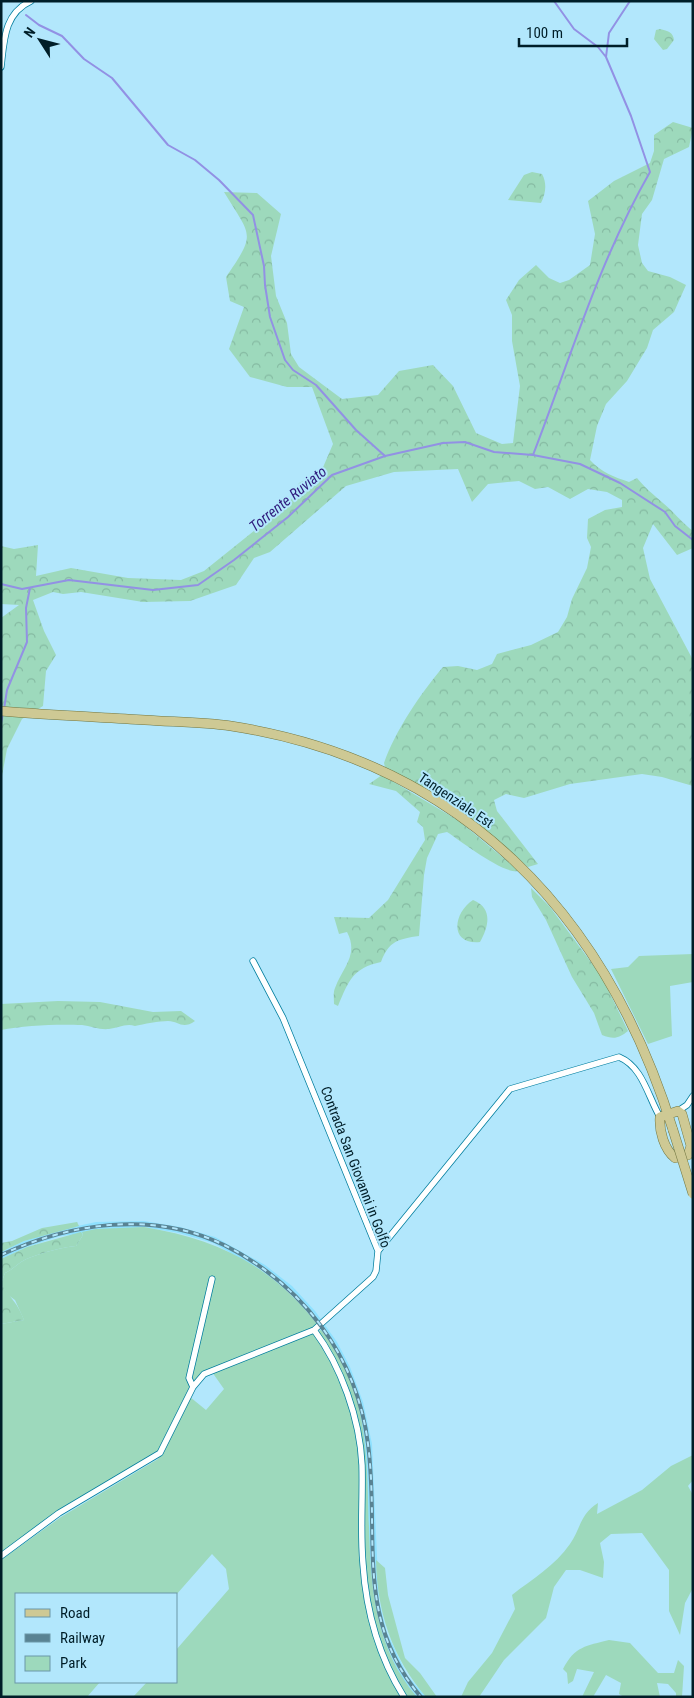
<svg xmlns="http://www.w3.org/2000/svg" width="694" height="1698" font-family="'Roboto Condensed',sans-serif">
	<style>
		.built { fill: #8fe1ff }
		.green { fill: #9dd9bc }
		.forest { fill: url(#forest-crowns) }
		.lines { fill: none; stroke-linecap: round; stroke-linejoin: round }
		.stream { stroke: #9291e4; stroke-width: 2 }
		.minor-casing { stroke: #027e9e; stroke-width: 7 }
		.primary-casing { stroke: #717640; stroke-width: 10 }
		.minor { stroke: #fff; stroke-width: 5.5 }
		.primary { stroke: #cec994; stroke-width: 9 }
		.rail-casing { stroke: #598393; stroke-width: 4 }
		.rail { stroke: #b2e7fc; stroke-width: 2; stroke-dasharray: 5.5; stroke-linecap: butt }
		.primary-bridge-casing { stroke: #717640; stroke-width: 10; stroke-linecap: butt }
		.primary-bridge { stroke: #cec994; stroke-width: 9 }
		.labels { text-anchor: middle; stroke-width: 4; stroke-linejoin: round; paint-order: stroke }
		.street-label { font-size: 14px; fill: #001e28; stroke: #b2e7fc }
		.water-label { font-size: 15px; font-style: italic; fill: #2f1b7c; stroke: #b2e7fc }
	</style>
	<defs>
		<pattern id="forest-crowns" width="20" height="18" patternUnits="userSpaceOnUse" patternTransform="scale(1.25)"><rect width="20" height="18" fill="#9dd9bc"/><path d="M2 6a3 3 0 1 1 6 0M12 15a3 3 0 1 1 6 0" fill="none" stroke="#85baa2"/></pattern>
	</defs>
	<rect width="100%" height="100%" fill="#b2e7fc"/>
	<path class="built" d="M144 1221 180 1227 215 1237 265 1265 292 1286 315 1311 337 1342 350 1367 363 1402 372 1444 379 1601 387 1633 407 1675 426 1697H417L402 1679 381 1635 373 1602 331 1346 310 1315 288 1291 261 1270 213 1243 179 1233 144 1227 60 1236 27 1247 1 1259V1252L24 1241 59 1230 96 1222Z"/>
	<path class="green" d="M693 954V982L670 986 672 1036 648 1044 611 969 628 967 639 956Z
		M144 1227C217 1239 271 1265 318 1325L201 1373 196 1379 158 1452 57 1514 1 1554V1324L24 1320 15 1300 8 1295 1 1284 5 1273C12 1270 15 1266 21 1262 32 1255 62 1247 76 1246L83 1235 82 1232 96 1229Z
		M321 1330C410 1435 327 1592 417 1697H133L147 1682H176V1650L229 1589 226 1569 212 1554 176 1595 16 1594V1682H100L87 1697H1V1560L61 1517 158 1459 190 1397 206 1410 224 1389 212 1372Z
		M693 1455V1480L688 1486 693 1495V1588L685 1603 680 1635 669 1611V1570L642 1533 611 1534 600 1543 604 1562 603 1578 580 1570H566L554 1587 546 1618 504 1660 479 1697H461L468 1682 492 1653 515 1609 512 1595C532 1579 555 1566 570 1544 581 1528 580 1514 598 1503L597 1514 642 1490 671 1466Z
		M376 1560 385 1568 388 1595 405 1658 420 1673 437 1697H426C392 1657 377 1612 376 1560Z
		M609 1640 630 1643 658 1673H674L678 1660 684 1666 682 1697H676V1693L668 1684 657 1683 660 1697H624L619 1694 621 1683 606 1675 593 1697H582L594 1672 577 1669 573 1681 568 1684 567 1673 563 1669C575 1646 586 1646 609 1640Z"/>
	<path class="forest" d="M660 29C668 31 673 32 674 40L667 49 663 50 654 39 656 30Z
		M673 122 693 128 689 147 664 159 652 200 642 214 638 245 642 263 648 271 670 277 686 285 674 312 653 330 647 348 627 381 606 404 597 426 590 460C601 472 614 477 629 482L637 478C645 488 653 494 663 503 674 512 681 522 693 531V548L677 555 653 524 643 548 650 579 693 660V786L662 777 642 774 570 784 524 798 506 794 494 800 497 811 538 864 528 867 464 814 385 767 384 763C395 731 421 693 443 667L458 666 477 670 492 664 497 654 531 645 558 632 567 617 572 599 587 568 591 547 587 538 588 519 605 510 622 507V500L607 492 588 489 570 499 548 487 535 489 519 481 488 484 472 502 458 469 394 472 346 486 270 552 254 558 236 585 190 601 143 602 81 592 63 594 53 592 33 600 44 631 56 655 46 671 43 706 22 719 7 749 1 781V618L19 605 1 604V546L14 549 38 545 36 576 71 568 128 578 181 580 204 571 290 502 299 483 321 472 333 444 312 387H287L250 377 229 349 244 307 230 301 226 277C257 232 251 237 224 192L257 193 281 214 271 256 276 296 287 323 291 354 299 367 342 399 378 395 399 371 433 365 453 386 476 433 502 444 513 443 520 386 512 341V315L506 300 519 280 536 265 549 278 560 283 569 280 590 265 595 234 588 201 614 181 650 163 654 151V135Z
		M532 172 542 174C547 183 546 193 541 203L508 200 524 175Z
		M382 775 459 821 519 871C504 875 461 841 447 832L438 834 427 858 424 875 419 936C398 939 389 941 381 962 353 968 349 980 338 1006L334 1004C334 999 333 992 335 988 343 967 359 955 347 932L339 934 334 917 369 918 388 900 425 840 423 827 417 822 420 812 396 791 369 784Z
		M531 888 550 907 602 977 628 1031C619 1038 614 1040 602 1035L594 1013 572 977 546 920 532 897Z
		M473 900C493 908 489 926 480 942 449 945 453 913 473 900Z
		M58 1001 100 1002 153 1012 181 1011 195 1021C182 1030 179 1021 168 1021 160 1021 143 1024 135 1026 126 1023 118 1028 109 1029 99 1030 91 1026 82 1025 59 1024 24 1025 1 1030V1004Z
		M77 1222 79 1226 24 1241 1 1252V1243L12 1241 42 1228Z
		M81 1232 83 1235 76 1246C62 1247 32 1255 21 1262 15 1266 12 1270 5 1273L1 1284C10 1298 18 1303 24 1320L1 1324V1259L27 1247Z"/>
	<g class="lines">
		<path class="stream" d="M554 1 574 29 598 47 606 57
			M26 15 39 25 62 36 84 59 112 78 168 145 195 160 219 180 253 215 264 266 265 285 270 317 285 360 293 370 316 385 356 430 385 456
			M533 455C570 359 599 261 650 172L631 116 606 57 609 33 630 1
			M1 584 22 589 69 580 153 590 198 585 234 560 288 517 332 475 385 456 443 443 465 442 494 452 533 455 580 464 620 483 665 512 675 526 693 540
			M4 709 7 690 27 642 26 608 30 588
			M1 723 3 713"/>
		<defs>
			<path id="minor" d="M1 67C4 41 4 13 31 1
				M678 1111 687 1105 693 1096
				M378 1251 510 1089 619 1057C643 1067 648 1097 660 1117
				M314 1330C341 1366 360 1419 362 1465 363 1498 360 1531 363 1564 366 1610 379 1657 404 1697
				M193 1387 189 1378 212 1279
				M1 1556 59 1513 160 1453 193 1387 204 1374 314 1330 373 1277 376 1271 378 1251 283 1018 253 961"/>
			<path id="primary" d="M1 711C49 715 97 717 145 720 173 722 203 722 231 726 462 762 606 913 673 1130
				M678 1111 682 1114 691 1146 688 1155 675 1158C664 1149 659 1131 660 1117Z"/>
		</defs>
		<use href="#minor" class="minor-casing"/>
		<use href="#primary" class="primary-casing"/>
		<use href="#minor" class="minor"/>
		<use href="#primary" class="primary"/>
		<defs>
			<path id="rail" d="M1 1255C70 1223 153 1210 224 1245 302 1284 357 1356 368 1444 380 1536 354 1619 421 1697"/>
		</defs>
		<use href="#rail" class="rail-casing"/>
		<use href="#rail" class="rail"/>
		<defs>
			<path id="primary-bridge" d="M673 1130 693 1194"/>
		</defs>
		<use href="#primary-bridge" class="primary-bridge-casing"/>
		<use href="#primary-bridge" class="primary-bridge"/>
	</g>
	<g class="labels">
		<g class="street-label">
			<text transform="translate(456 800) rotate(34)" y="5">Tangenziale Est</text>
			<text transform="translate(356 1167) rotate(69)" y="5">Contrada San Giovanni in Golfo</text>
		</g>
		<g class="water-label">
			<text transform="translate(288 499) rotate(-39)" y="5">Torrente Ruviato</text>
		</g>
	</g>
	<rect width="694" height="1698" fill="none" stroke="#001e28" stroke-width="5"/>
	<rect x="15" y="1593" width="162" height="90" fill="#b2e7fc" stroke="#6b97a7"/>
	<rect x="25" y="1609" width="25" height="8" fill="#cec994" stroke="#6b97a7"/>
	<text x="60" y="1618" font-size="15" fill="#001e28">Road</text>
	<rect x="25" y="1634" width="25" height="8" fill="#598393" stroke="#6b97a7"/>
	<text x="60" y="1643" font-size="15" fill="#001e28">Railway</text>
	<rect x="25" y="1656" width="25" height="15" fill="#9dd9bc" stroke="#6b97a7"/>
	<text x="60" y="1668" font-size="15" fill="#001e28">Park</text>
	<g transform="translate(40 40) rotate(306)" stroke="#b2e7fc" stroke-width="4" paint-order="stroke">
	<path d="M0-4L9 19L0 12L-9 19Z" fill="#001e28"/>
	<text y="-8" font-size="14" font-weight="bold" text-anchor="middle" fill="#001e28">N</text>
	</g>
	<path d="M519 38v8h108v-8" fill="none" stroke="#001e28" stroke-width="2.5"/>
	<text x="526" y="38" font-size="15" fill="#001e28" stroke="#b2e7fc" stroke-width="4" paint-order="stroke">100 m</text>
</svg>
